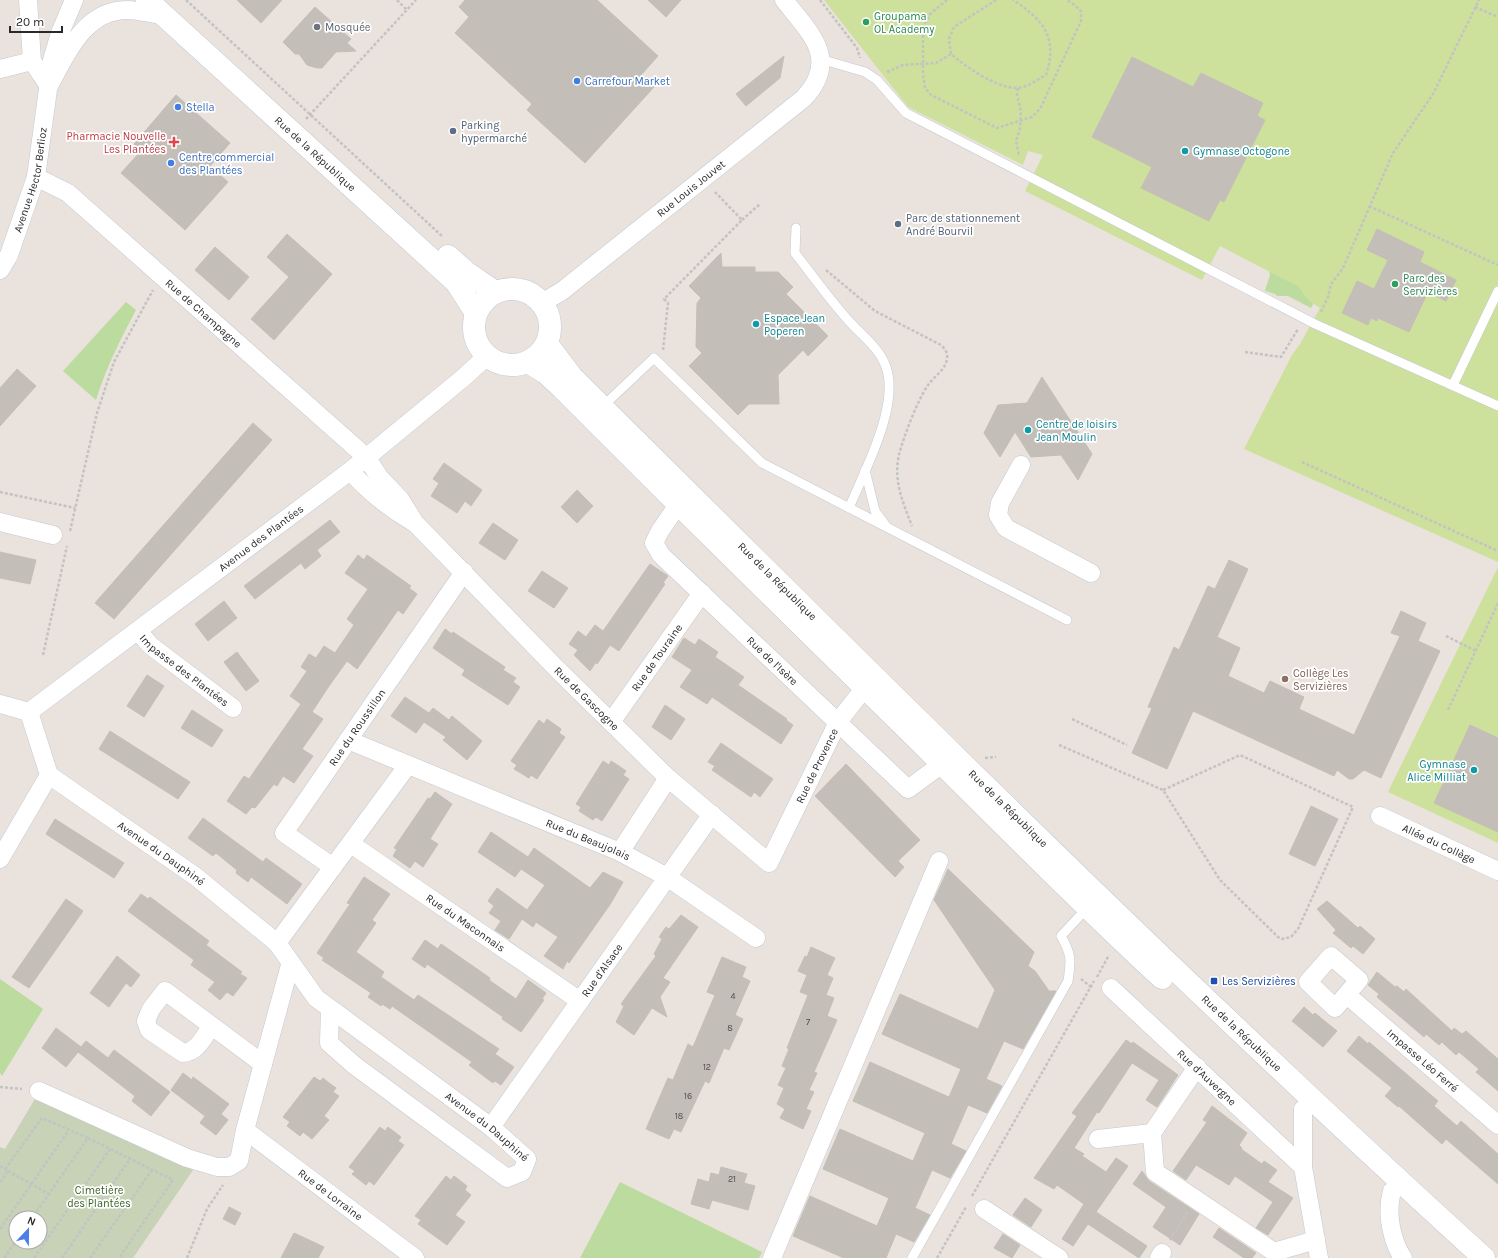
<svg xmlns="http://www.w3.org/2000/svg" width="1498" height="1258" font-family="Karla,sans-serif">
	<style>
		.green { fill: #bbdb9f }
		.cemetery { fill: #c7d2b6; fill-rule: evenodd }
		.pitch { fill: #cde19c }
		.building { fill: #c3beb8; stroke: #c5beb7 }
		.lines { fill: none; stroke-linecap: round; stroke-linejoin: round }
		.lane-casing { stroke: #c4c9d2; stroke-width: 10 }
		.street-casing { stroke: #c4c9d2; stroke-width: 19 }
		.secondary-casing { stroke: #c4c9d2; stroke-width: 23 }
		.path { stroke: #c3c3c3; stroke-width: 2.5; stroke-dasharray: 3 2; stroke-linecap: butt }
		.lane { stroke: #fff; stroke-width: 9 }
		.street { stroke: #fff; stroke-width: 18 }
		.secondary { stroke: #fff; stroke-width: 22 }
		.leisure-dot { fill: #2e9e5b; stroke: #fff; stroke-width: 1.5 }
		.worship-dot { fill: #6b7280; stroke: #fff; stroke-width: 1.5 }
		.shop-dot { fill: #3f7fe0; stroke: #fff; stroke-width: 1.5 }
		.service-dot { fill: #5c6f8a; stroke: #fff; stroke-width: 1.5 }
		.health-dot { fill: #e0444e; stroke: #fff; stroke-width: 1.5 }
		.culture-dot { fill: #0f9aa8; stroke: #fff; stroke-width: 1.5 }
		.education-dot { fill: #8d6e63; stroke: #fff; stroke-width: 1.5 }
		.transit-dot { fill: #1a4fb4; stroke: #fff; stroke-width: 1.5 }
		.labels { text-anchor: middle; stroke-width: 3.5; stroke-linejoin: round; paint-order: stroke }
		.number-label { font-size: 9px; fill: #504e4d }
		.leisure-label { font-size: 11px; fill: #27864d; stroke: #fff; text-anchor: start }
		.worship-label { font-size: 11px; fill: #5b616d; stroke: #fff; text-anchor: start }
		.shop-label { font-size: 11px; fill: #366cbe; stroke: #fff; text-anchor: start }
		.service-label { font-size: 11px; fill: #4e5e75; stroke: #fff; text-anchor: start }
		.health-label { font-size: 11px; fill: #be3a42; stroke: #fff; text-anchor: end }
		.culture-label { font-size: 11px; fill: #0d838f; stroke: #fff; text-anchor: start }
		.street-label { font-size: 11px; fill: #292929; stroke: #fff }
		.education-label { font-size: 11px; fill: #785e54; stroke: #fff; text-anchor: start }
		.transit-label { font-size: 11px; fill: #164399; stroke: #fff; text-anchor: start }
		.park-label { font-size: 11px; fill: #365e21; stroke: #fff }
	</style>
	<rect width="100%" height="100%" fill="#eae2dd"/>
	<path class="green" d="M1268 260 1318 295 1311 308 1288 296H1277L1275 294 1265 291 1270 275Z
		M126 302 136 310C120 340 106 368 96 400L63 371Z
		M0 979 43 1009 2 1076 0 1073Z
		M620 1182 762 1252 759 1258H580Z"/>
	<path class="cemetery" d="M35 1099 193 1170 133 1258H0V1147L5 1149ZM16 1218H40V1242H16Z"/>
	<path class="pitch" d="M824 0H1498V562L1244 449 1292 355 1300 344 1320 308 1308 300 1299 287 1220 246 1202 280 1025 191 1043 155 1028 151 1023 165 908 107Z
		M1498 567V843L1388 792Z"/>
	<path class="building" d="M237 0H282L261 23Z
		M465 0H597L658 56 641 75 654 87 585 163 527 110 532 104 455 33 469 17 459 7Z
		M648 0H681L666 17Z
		M315 7 351 39 347 43 356 51 336 52 322 68H317L307 65 299 54H295L283 42Z
		M784 56 780 78 746 106 736 94Z
		M1132 57 1193 87 1201 73 1263 103 1257 116 1265 120 1224 202 1220 200 1209 221 1141 188 1152 167 1092 137Z
		M176 95 230 143 210 166 228 182 185 230 121 173 141 151 134 144Z
		M1377 229 1424 252 1420 262 1456 280 1446 301 1428 292 1409 332 1378 318 1377 321 1371 318 1368 325 1342 313 1357 281 1374 289 1388 260 1367 250Z
		M287 234 332 274 274 340 251 319 289 277 267 257Z
		M215 247 249 277 229 300 195 270Z
		M721 253 722 267H755V272H778L793 287 786 294 828 336 808 356 803 350 778 375 779 404H749L738 415 689 366 702 353 696 347 697 303 701 298 689 286Z
		M17 369 36 386 0 426V388Z
		M1042 377 1092 454 1078 480 1061 455 1031 457 1015 432 1000 457 984 433 998 405 1027 403Z
		M253 423 272 440 114 619 95 603Z
		M444 463 482 490 471 506 465 501 457 513 431 496 439 483 433 479Z
		M577 490 593 506 577 523 561 507Z
		M330 520 340 532 317 550 321 556 305 569 301 563 255 599 244 586Z
		M493 523 518 540 505 560 479 543Z
		M0 552 36 560 30 584 0 578Z
		M358 555 364 560 367 555 411 586 409 588 417 594 403 614 398 610 357 669 347 661 329 686 312 712 323 719 302 749 313 756 294 783 283 776 277 786 274 784 255 808 252 807 246 814 227 801 244 776 249 779 301 704 290 696 307 671 301 667 309 654 316 658 324 646 335 653 354 625 347 619 368 589 345 573Z
		M1229 560 1248 569 1217 637 1240 648 1228 676 1264 693 1270 681 1304 697 1299 709 1354 735 1400 636 1391 633 1401 611 1426 623 1418 641 1440 651 1381 778 1364 770 1353 779H1349L1337 770 1334 776 1193 711 1167 769 1132 753 1152 708 1148 707 1174 647 1179 650 1208 586 1215 589Z
		M650 564 668 576 663 583 665 584 619 651 610 645 597 664 596 662 590 671 574 655 578 650 569 644 578 631 586 637 595 625 603 631Z
		M542 571 568 588 554 608 528 591Z
		M224 601 237 618 208 641 195 624Z
		M445 629 452 634 453 632 505 667 503 670 516 678 513 682 520 687 508 705 462 675 465 670 433 648Z
		M684 638 695 645 699 639 718 652 715 657 744 677 738 685 787 719 786 720 793 725 781 744 712 697 707 704 680 687 692 670 672 657Z
		M237 652 259 681 246 691 224 662Z
		M147 675 164 686 144 717 127 706Z
		M405 697 429 713 433 708 449 720 452 716 482 741 467 760 443 740 446 737 424 722 416 733 391 716Z
		M665 705 685 719 671 740 652 727Z
		M192 710 223 730 212 747 181 728Z
		M547 719 561 729 559 733 565 737 537 779 531 775 529 778 514 769 517 765 511 761 539 720 544 724Z
		M1470 725 1498 738V832L1434 803Z
		M110 731 190 782 178 799 99 749Z
		M721 743 773 779 760 797 754 792 751 797 712 770 715 766 708 762Z
		M603 761 609 765 611 761 619 766 626 771 623 775 629 779 602 821 596 817 593 820 579 811 581 807 576 804Z
		M846 764 920 840 898 861 904 867 895 877 815 796Z
		M435 792 452 804 430 839 438 844 423 867 415 861 410 868 393 856 397 849 394 848 428 798 430 799Z
		M1311 806 1338 819 1315 866 1289 854Z
		M203 818 263 862 266 858 302 884 287 904 251 877 248 882 236 873 237 870 216 853 213 856 188 838Z
		M55 819 124 863 114 878 46 834Z
		M491 832 528 857 534 848 590 888 603 872 623 882 611 903 569 963 567 961 563 969 544 956 558 937 536 922 533 927 522 919 509 939 495 930 501 921 489 913 494 906 488 901 497 888 527 910 545 885 521 869 515 877 478 852Z
		M948 869 1034 952 1028 966 1035 971 1049 991H1056L1023 1049 1004 1041 986 1079 1002 1086 987 1113 968 1105 951 1144 966 1151 950 1178 932 1170 915 1208 930 1215 914 1242 896 1234 886 1258H844L793 1236 810 1196 877 1226 889 1198 823 1169 840 1129 913 1161 925 1133 853 1101 870 1062 949 1097 961 1069 882 1034 900 994 978 1029 995 990 934 900Z
		M364 877 390 894 372 920 376 923 356 952 384 972 381 977 414 1000 418 995 499 1049 495 1054 514 1067 501 1085 495 1081 493 1083 469 1065 472 1062 392 1006 390 1009 382 1004 381 1006 368 997 371 993 322 960 324 958 317 953 350 904 347 903Z
		M141 894 148 899 150 897 209 941 206 945 242 972 240 974 247 978 233 996 227 992 220 1000 208 990 215 982 191 965 194 960 128 911Z
		M66 899 83 911 29 988 12 977Z
		M1327 901 1358 928 1360 926 1375 939 1363 954 1353 946 1351 948 1333 933 1336 930 1317 909Z
		M681 915 698 927 663 978 670 982 660 997 667 1017 652 1008 634 1035 616 1022 624 1006 621 1004 656 956 654 954 662 939 659 937 666 927 669 929Z
		M425 940 438 949 441 944 490 978 489 980 516 999 528 980 546 993 542 999 544 1000 521 1032 502 1019 503 1017 427 964 425 968 412 959Z
		M811 947 835 958 827 975 833 978 826 995 834 998 827 1016 837 1020 814 1072 817 1073 809 1090 814 1092 806 1109 811 1111 803 1129 780 1118 785 1109 777 1104 784 1088 778 1085 786 1068 782 1066 789 1049 787 1048 808 995 800 992 807 975 798 971 805 956 807 957Z
		M117 956 140 975 131 987 126 983 109 1007 90 993Z
		M722 957 746 967 742 977 750 981 735 1015 743 1019 729 1050 724 1048 709 1083 705 1081 681 1132 674 1129 669 1139 646 1129 668 1078 673 1080 688 1044 693 1047 715 995 707 992Z
		M1377 972 1395 987 1397 986 1404 992 1406 989 1452 1031 1454 1028 1462 1034 1466 1031 1498 1059V1091L1476 1072 1479 1069 1459 1052 1456 1055 1442 1042 1439 1045 1426 1034 1424 1037 1377 997 1379 994 1368 985Z
		M1304 1007 1313 1015 1315 1013 1321 1018 1337 1031 1323 1047 1292 1021Z
		M56 1028 81 1047 86 1041 108 1058 114 1050 170 1092 151 1116 132 1101 135 1096 78 1052 66 1067 42 1048Z
		M1359 1036 1368 1044 1369 1042 1438 1101 1434 1106 1457 1126 1461 1121 1498 1154V1184L1446 1139 1442 1144 1399 1106 1398 1107 1385 1096 1392 1088 1347 1051Z
		M1126 1040 1132 1044 1133 1042 1178 1075 1157 1107 1146 1100 1159 1080 1132 1063 1099 1113 1097 1112 1074 1148 1084 1154 1082 1156 1106 1172 1116 1158 1128 1166 1096 1212 1147 1246 1139 1258 1088 1224 1073 1246 1062 1239 1084 1204 1057 1185 1054 1189 1034 1178 1077 1116 1072 1113Z
		M183 1073 192 1080 193 1077 229 1104 221 1114 228 1120 216 1135 200 1123 205 1116 171 1090Z
		M314 1077 320 1081 323 1078 329 1083 336 1088 333 1092 339 1096 324 1116 329 1120 312 1139 303 1132 300 1136 287 1126 290 1122 283 1117Z
		M1212 1106 1247 1133 1239 1145 1242 1148 1241 1149 1262 1164 1264 1161 1277 1170 1268 1182 1293 1198 1268 1235 1256 1228 1273 1202 1235 1176 1229 1185 1196 1165 1186 1180 1173 1171 1207 1122 1203 1120Z
		M380 1127 385 1131 388 1127 401 1137 398 1141 404 1145 374 1185 369 1181 366 1185 352 1174 355 1171 349 1167Z
		M721 1167 747 1174 744 1183 755 1186 748 1210 712 1200 709 1209 691 1204 698 1179 709 1182 711 1173 719 1175Z
		M1142 1171 1149 1181 1199 1214 1180 1245 1153 1227 1166 1207 1133 1184Z
		M446 1176 451 1180 454 1176 467 1186 465 1190 471 1195 455 1215 465 1222 447 1245 418 1224 421 1220 415 1216Z
		M1025 1198 1042 1210 1031 1227 1013 1215Z
		M229 1207 241 1213 235 1225 223 1219Z
		M1219 1228 1256 1253 1252 1258H1244L1213 1237Z
		M294 1233 324 1247 318 1258H281Z
		M1003 1234 1020 1245 1012 1258 994 1248Z"/>
	<g class="lines">
		<defs>
			<path id="lane" d="M820 59 865 72 877 80 906 113 1315 324 1498 406
				M796 228 795 253C812 275 829 299 848 320 860 334 880 348 886 367 900 406 864 472 849 508
				M1453 385 1498 291
				M602 407 654 358 762 463 1067 620
				M865 470 875 511 886 526
				M912 1258 1068 981C1071 960 1072 955 1061 936L1088 907"/>
			<g id="street">
				<path d="M28 0 32 61 49 86C66 55 84 10 127 10 139 10 152 14 164 15"/>
				<path d="M0 69 32 61"/>
				<path id="s1" d="M36 177 68 193 366 457 380 478 400 499 415 523 557 669 668 778 769 863 838 722 873 677"/>
				<path id="s2" d="M0 270 9 255 36 177 52 60 60 33 74 0"/>
				<path id="s3" d="M542 303 562 291 804 98C840 59 810 33 784 0"/>
				<path d="M1021 465 1000 503 998 515 1006 528 1091 573"/>
				<path d="M350 471C369 492 389 508 413 522"/>
				<path id="s4" d="M686 493 660 531 654 543 661 555 908 789 942 764"/>
				<path d="M0 522 53 535"/>
				<path id="s5" d="M138 631 151 646 233 708"/>
				<path id="s6" d="M0 704 29 712 49 775 195 876 277 943 316 998 491 1127 527 1159 522 1172 507 1178 354 1065 329 1043 330 1009"/>
				<path id="s7" d="M29 712 350 471 463 378 487 356"/>
				<path id="s8" d="M611 722 702 593"/>
				<path id="s9" d="M348 740 620 852 667 877 756 938"/>
				<path id="s10" d="M1380 816 1498 871"/>
				<path id="s11" d="M351 844 580 1001"/>
				<path d="M620 852 668 778"/>
				<path d="M0 859 49 775"/>
				<path id="s12" d="M333 867 284 833 464 572"/>
				<path d="M277 943 408 765"/>
				<path d="M1331 956 1359 980 1335 1008 1308 982Z"/>
				<path id="s13" d="M1111 988 1303 1167"/>
				<path id="s14" d="M1347 995 1498 1125"/>
				<path d="M211 1027C203 1038 197 1052 183 1053L149 1030 146 1021 151 1009 165 991 263 1064"/>
				<path d="M39 1091 187 1158 217 1167H229L239 1161 245 1130 290 965"/>
				<path d="M1303 1109V1167L1319 1258"/>
				<path id="s15" d="M491 1127 712 814"/>
				<path id="s16" d="M245 1130 415 1258"/>
				<path d="M1152 1133 1197 1067"/>
				<path d="M1098 1139 1152 1133 1155 1172 1274 1252 1316 1240"/>
				<path d="M1392 1191C1386 1212 1391 1240 1403 1258"/>
				<path d="M984 1209 1059 1258"/>
				<path d="M772 1258 939 861"/>
				<path d="M1159 1258 1162 1253"/>
			</g>
			<g id="secondary">
				<path id="s17" d="M147 0 456 282 476 313"/>
				<path d="M448 256 466 272 495 292"/>
				<circle cx="512" cy="327" r="38"/>
				<path id="s18" d="M547 344 572 377C872 675 1171 974 1484 1258"/>
				<path d="M528 362 546 373 562 388C678 505 796 620 914 736 996 817 1077 900 1162 978"/>
			</g>
		</defs>
		<use href="#lane" class="lane-casing"/>
		<use href="#street" class="street-casing"/>
		<use href="#secondary" class="secondary-casing"/>
		<path class="path" d="M186 0 443 237
			M397 0 407 10
			M820 0 857 48 860 58
			M947 0 931 13 923 26V74L925 88 931 95 997 128 1032 117 1040 109 1081 21V11L1072 3 1066 0
			M996 0 954 27 949 39 951 54C966 67 996 88 1017 88 1027 88 1038 79 1046 75 1058 38 1044 20 1013 0
			M1475 7 1498 17
			M887 72 903 65 936 63 951 54
			M1018 88 1017 95 1021 111 1020 129 1016 141 1019 156
			M306 119 416 0
			M1369 206 1498 265
			M742 220 760 204
			M826 270 875 311 941 345C945 349 948 353 947 358 946 370 934 376 928 385 918 399 903 438 899 455 893 480 903 503 912 526
			M1321 312 1328 297 1331 284 1343 268 1393 153 1433 94 1479 0
			M663 350 668 303 664 299 742 220 715 192
			M1245 352 1281 357 1298 329
			M1302 462 1498 551
			M0 492 75 508
			M70 531 97 413 114 362 153 290
			M1446 636 1476 651
			M43 655 67 546
			M1448 710 1498 603
			M1072 719 1127 745
			M1059 745 1163 790 1220 880 1278 937 1282 939 1291 937 1298 929 1353 807 1240 755 1163 790
			M985 758 996 757
			M1097 977 1109 955
			M1081 979 1091 987
			M0 1087 22 1089
			M88 1138 173 1180 119 1258
			M0 1166 8 1171 0 1183
			M5 1169 42 1118 88 1138 32 1218
			M8 1171 49 1194
			M972 1196 1094 981
			M0 1229 69 1130
			M1170 1240 1187 1213
			M4 1258 16 1241
			M34 1258 110 1149
			M62 1258 130 1159
			M90 1258 152 1170
			M187 1258 207 1209 223 1185
			M937 1258 966 1207"/>
		<use href="#lane" class="lane"/>
		<use href="#street" class="street"/>
		<use href="#secondary" class="secondary"/>
	</g>
	<g class="leisure-dot">
		<circle cx="866" cy="22" r="4"/>
		<circle cx="1395" cy="284" r="4"/>
	</g>
	<circle class="worship-dot" cx="317" cy="27" r="4"/>
	<g class="shop-dot">
		<circle cx="577" cy="81" r="4"/>
		<circle cx="178" cy="107" r="4"/>
		<circle cx="171" cy="163" r="4"/>
	</g>
	<g class="service-dot">
		<circle cx="453" cy="131" r="4"/>
		<circle cx="898" cy="224" r="4"/>
	</g>
	<path class="health-dot" d="M172 136h4v4h4v4h-4v4h-4v-4h-4v-4h4z"/>
	<g class="culture-dot">
		<circle cx="1185" cy="151" r="4"/>
		<circle cx="756" cy="324" r="4"/>
		<circle cx="1028" cy="430" r="4"/>
		<circle cx="1474" cy="770" r="4"/>
	</g>
	<circle class="education-dot" cx="1285" cy="679" r="4"/>
	<rect class="transit-dot" x="1210" y="977" width="8" height="8" rx="2"/>
	<g class="labels">
		<g class="number-label">
			<text x="733" y="999">4</text>
			<text x="808" y="1025">7</text>
			<text x="730" y="1031">8</text>
			<text x="707" y="1070">12</text>
			<text x="688" y="1099">16</text>
			<text x="679" y="1119">18</text>
			<text x="732" y="1182">21</text>
		</g>
		<g class="leisure-label">
			<text x="874" y="20">Groupama<tspan x="874" dy="13">OL Academy</tspan></text>
			<text x="1403" y="282">Parc des<tspan x="1403" dy="13">Servizières</tspan></text>
		</g>
		<g class="worship-label">
			<text x="325" y="31">Mosquée</text>
		</g>
		<g class="shop-label">
			<text x="585" y="85">Carrefour Market</text>
			<text x="186" y="111">Stella</text>
			<text x="179" y="161">Centre commercial<tspan x="179" dy="13">des Plantées</tspan></text>
		</g>
		<g class="service-label">
			<text x="461" y="129">Parking<tspan x="461" dy="13">hypermarché</tspan></text>
			<text x="906" y="222">Parc de stationnement<tspan x="906" dy="13">André Bourvil</tspan></text>
		</g>
		<g class="health-label">
			<text x="166" y="140">Pharmacie Nouvelle<tspan x="166" dy="13">Les Plantées</tspan></text>
		</g>
		<g class="culture-label">
			<text x="1193" y="155">Gymnase Octogone</text>
			<text x="764" y="322">Espace Jean<tspan x="764" dy="13">Poperen</tspan></text>
			<text x="1036" y="428">Centre de loisirs<tspan x="1036" dy="13">Jean Moulin</tspan></text>
			<text x="1466" y="768" text-anchor="end">Gymnase<tspan x="1466" dy="13">Alice Milliat</tspan></text>
		</g>
		<g class="street-label">
			<text dy="4" stroke="none"><textPath href="#s17" startOffset="228">Rue de la République</textPath></text>
			<text dy="4" stroke="none"><textPath href="#s2" startOffset="96">Avenue Hector Berlioz</textPath></text>
			<text dy="4" stroke="none"><textPath href="#s3" startOffset="188">Rue Louis Jouvet</textPath></text>
			<text dy="4" stroke="none"><textPath href="#s1" startOffset="217">Rue de Champagne</textPath></text>
			<text dy="4" stroke="none"><textPath href="#s7" startOffset="290">Avenue des Plantées</textPath></text>
			<text dy="4" stroke="none"><textPath href="#s18" startOffset="331">Rue de la République</textPath></text>
			<text dy="4" stroke="none"><textPath href="#s8" startOffset="79">Rue de Touraine</textPath></text>
			<text dy="4" stroke="none"><textPath href="#s4" startOffset="227">Rue de l'Isère</textPath></text>
			<text dy="4" stroke="none"><textPath href="#s5" startOffset="61">Impasse des Plantées</textPath></text>
			<text dy="4" stroke="none"><textPath href="#s1" startOffset="762">Rue de Gascogne</textPath></text>
			<text dy="4" stroke="none"><textPath href="#s12" startOffset="188">Rue du Roussillon</textPath></text>
			<text dy="4" stroke="none"><textPath href="#s1" startOffset="1116">Rue de Provence</textPath></text>
			<text dy="4" stroke="none"><textPath href="#s18" startOffset="655">Rue de la République</textPath></text>
			<text dy="4" stroke="none"><textPath href="#s9" startOffset="260">Rue du Beaujolais</textPath></text>
			<text dy="4" stroke="none"><textPath href="#s10" startOffset="65">Allée du Collège</textPath></text>
			<text dy="4" stroke="none"><textPath href="#s6" startOffset="233">Avenue du Dauphiné</textPath></text>
			<text dy="4" stroke="none"><textPath href="#s11" startOffset="139">Rue du Maconnais</textPath></text>
			<text dy="4" stroke="none"><textPath href="#s15" startOffset="192">Rue d'Alsace</textPath></text>
			<text dy="4" stroke="none"><textPath href="#s18" startOffset="979">Rue de la République</textPath></text>
			<text dy="4" stroke="none"><textPath href="#s14" startOffset="100">Impasse Léo Ferré</textPath></text>
			<text dy="4" stroke="none"><textPath href="#s13" startOffset="131">Rue d'Auvergne</textPath></text>
			<text dy="4" stroke="none"><textPath href="#s6" startOffset="661">Avenue du Dauphiné</textPath></text>
			<text dy="4" stroke="none"><textPath href="#s16" startOffset="107">Rue de Lorraine</textPath></text>
		</g>
		<g class="education-label">
			<text x="1293" y="677">Collège Les<tspan x="1293" dy="13">Servizières</tspan></text>
		</g>
		<g class="transit-label">
			<text x="1222" y="985">Les Servizières</text>
		</g>
		<g class="park-label">
			<text x="99" y="1194">Cimetière<tspan x="99" dy="13">des Plantées</tspan></text>
		</g>
	</g>
	<g transform="translate(28 1230) rotate(22)"><circle r="19" fill="#ffffff" stroke="#a9a9a9"/>
	<path d="M0-3L7 15L0 10L-7 15Z" fill="#4d7fe6"/>
	<text y="-6" font-size="11" font-weight="bold" text-anchor="middle" fill="#292929">N</text>
	</g>
	<path d="M10 26v6h52v-6" fill="none" stroke="#292929" stroke-width="2"/>
	<text x="16" y="26" font-size="12" fill="#292929" stroke="#ffffff" stroke-width="3" paint-order="stroke">20 m</text>
</svg>
